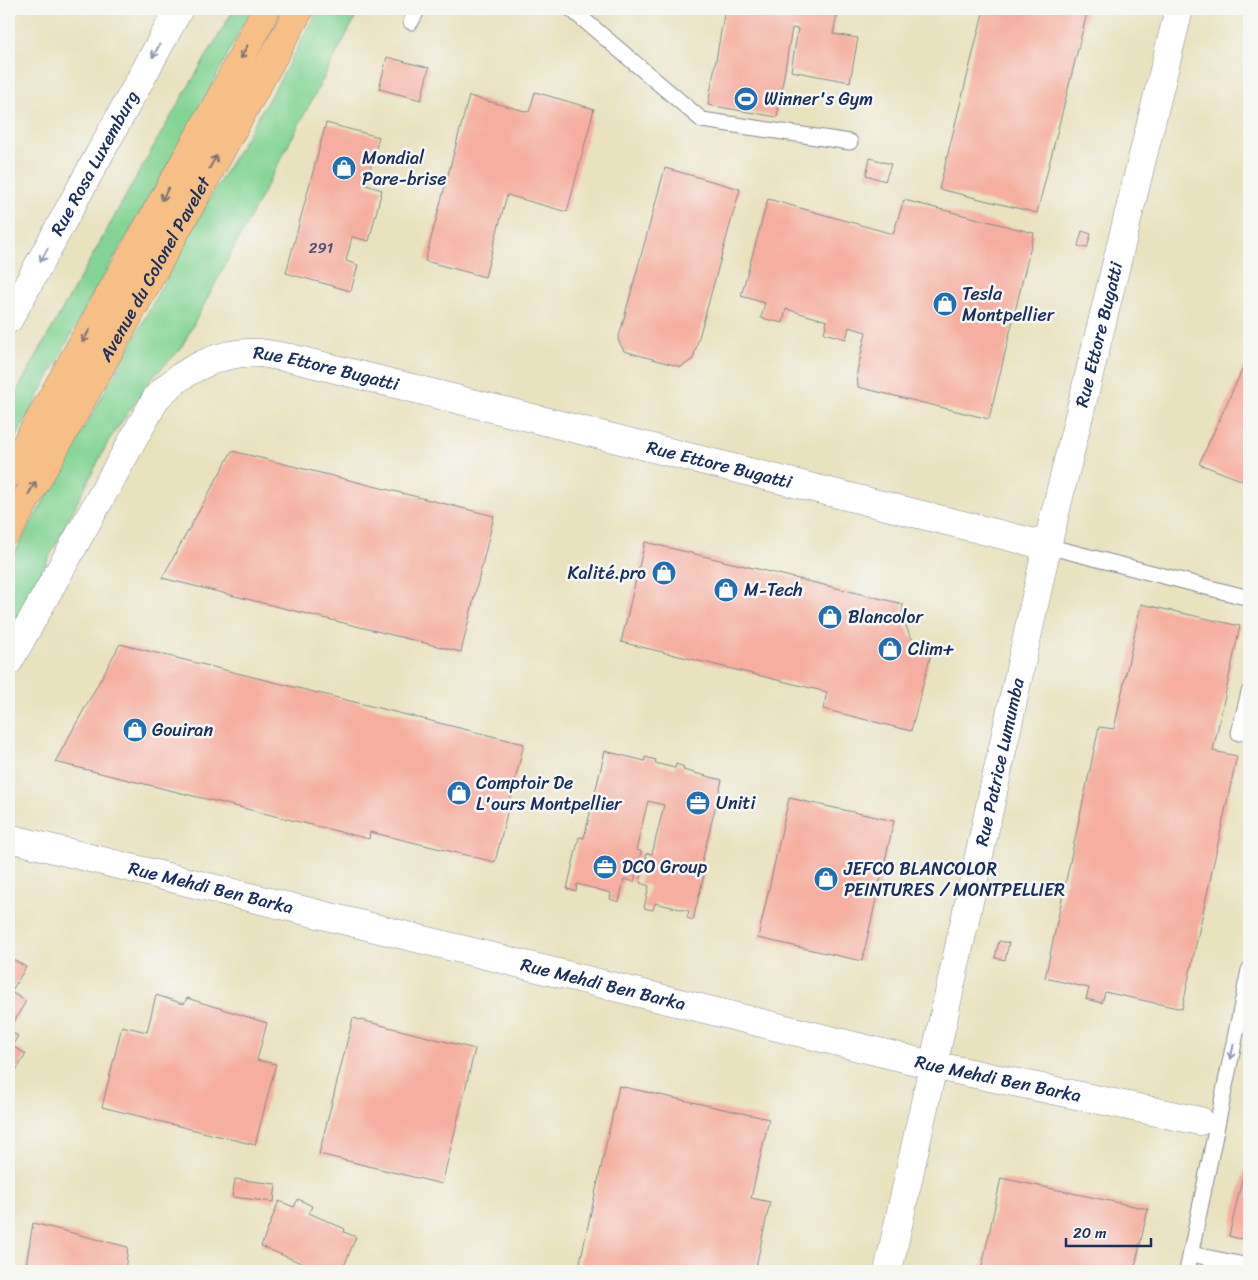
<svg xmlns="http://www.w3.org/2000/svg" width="1258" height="1280" font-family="Sriracha,sans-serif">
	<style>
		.green { fill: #83d494; stroke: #4f8279 }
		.building { fill: #f5ae9f }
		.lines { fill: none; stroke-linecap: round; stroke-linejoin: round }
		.lane-casing { stroke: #82888e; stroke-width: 17 }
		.street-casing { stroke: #82888e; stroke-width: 29 }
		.primary-casing { stroke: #82888e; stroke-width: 29 }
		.lane { stroke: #fff; stroke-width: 15 }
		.street { stroke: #fff; stroke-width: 28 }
		.primary { stroke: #f5bf86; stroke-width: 28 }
		.oneway { stroke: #8d97ae }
		.oneway2 { stroke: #7d7070 }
		.labels { text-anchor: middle; stroke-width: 5; stroke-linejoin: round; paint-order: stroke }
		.number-label { font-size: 15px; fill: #524f6e }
		.poi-label { font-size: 18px; fill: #1b2f5e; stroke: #f6f6f2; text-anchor: start }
		.street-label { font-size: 18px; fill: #1b2f5e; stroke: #f6f6f2 }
	</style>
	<rect width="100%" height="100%" fill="#f6f6f2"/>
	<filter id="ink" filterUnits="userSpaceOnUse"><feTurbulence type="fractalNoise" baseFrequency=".02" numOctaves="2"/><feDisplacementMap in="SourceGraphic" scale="10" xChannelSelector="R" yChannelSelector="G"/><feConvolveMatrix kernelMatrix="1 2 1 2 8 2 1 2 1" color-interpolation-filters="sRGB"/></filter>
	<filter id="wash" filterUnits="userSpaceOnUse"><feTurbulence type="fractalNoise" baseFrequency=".0096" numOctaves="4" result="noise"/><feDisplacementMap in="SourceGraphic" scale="20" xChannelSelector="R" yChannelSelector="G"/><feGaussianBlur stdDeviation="1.12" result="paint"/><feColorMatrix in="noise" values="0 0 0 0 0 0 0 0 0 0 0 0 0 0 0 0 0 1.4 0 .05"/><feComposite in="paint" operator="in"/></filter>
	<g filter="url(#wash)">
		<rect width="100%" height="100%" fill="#e9e2bf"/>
		<path class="green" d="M234 9H251L187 133 92 296 9 451V405L156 142Z
			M319 9H360L180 350 152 378 109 440 9 636V563L135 337 195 223 277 85Z"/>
		<g id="blocks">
			<path class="building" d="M725 9H838L833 34 858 38 850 82 791 71 798 29 792 28 777 117 708 105Z
				M984 9H1088L1037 213 939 189Z
				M387 57 429 68 421 100 379 89Z
				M535 92 594 109 567 212 507 195 485 277 425 261 469 96 529 112Z
				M326 123 379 137 366 185 382 190 369 241 352 237 346 261 358 265 351 291 286 273Z
				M870 158 891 164 885 181 866 175Z
				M665 168 740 189 693 359 681 367 624 351 618 340Z
				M768 199 893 234 904 200 1034 233 989 419 858 387 857 372 866 332 849 327 846 339 824 333 827 321 786 309 783 323 761 318 765 303 741 296Z
				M1082 231 1091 234 1087 248 1078 246Z
				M1249 355V483L1199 464Z
				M232 451 494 516 461 652 162 578Z
				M645 542 903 604 902 617 910 636 918 644 932 650 911 731 823 709 827 692 621 642Z
				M1141 604 1240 626 1213 751 1237 756 1182 1009 1105 992 1102 1003 1086 999 1089 988 1045 978 1099 727 1114 729Z
				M120 644 524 744 495 862 370 832 369 839 55 762Z
				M605 751 645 761V757L656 760 655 763 675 768 676 764 684 767 683 770 722 780 701 866 706 867 693 920 687 918 689 911 655 903 653 910 644 908 649 886 640 883 647 853 652 854 664 805 648 801 636 850 641 851 634 882 624 879 619 902 610 899 611 893 577 884 576 891 567 889 579 837 584 838Z
				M789 798 894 821 862 961 758 938Z
				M999 941 1009 943 1005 960 995 958Z
				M9 957 26 967 11 992 26 1001 9 1030Z
				M156 995 184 1004 187 998 267 1023 257 1060 276 1064 255 1145 102 1107 122 1026 147 1032Z
				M353 1018 475 1049 442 1184 319 1154Z
				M9 1031 18 1036 12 1046 26 1054 9 1082Z
				M619 1086 769 1119 751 1198 770 1202 755 1271H578Z
				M1244 1171 1249 1172V1241L1229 1236Z
				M1001 1178 1148 1209 1134 1271H981Z
				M235 1179 276 1184 274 1202 232 1197Z
				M298 1199 312 1206 309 1213 345 1229 344 1232 356 1237 342 1271H298L301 1263 261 1246 279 1201 294 1207Z
				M33 1223 128 1247 125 1271H25Z"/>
		</g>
	</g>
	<g filter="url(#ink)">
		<use href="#blocks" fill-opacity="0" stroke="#82888e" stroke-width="1"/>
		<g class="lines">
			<defs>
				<path id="lane" d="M571 9 702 120 850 142
					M411 22 418 9
					M1047 546 1249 598
					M1239 733 1249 692
					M1191 1254 1249 1266
					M1187 1271 1249 970"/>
				<g id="street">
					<path id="s1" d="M9 319 179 9"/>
					<path id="s2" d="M9 661 157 397C183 370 221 350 260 353 270 354 281 357 291 358L1047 546"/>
					<path id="s3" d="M9 838 932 1065 1200 1121"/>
					<path id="s4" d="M888 1271 1047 546 1179 9"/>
				</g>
				<g id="primary">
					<path d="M9 474 228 84 266 9"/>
					<path id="s5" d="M9 530 300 9"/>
				</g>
			</defs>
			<use href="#lane" class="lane-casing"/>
			<use href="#street" class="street-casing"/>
			<use href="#primary" class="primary-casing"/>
			<use href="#lane" class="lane"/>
			<use href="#street" class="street"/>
			<use href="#primary" class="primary"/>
		</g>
		<defs><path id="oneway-shaft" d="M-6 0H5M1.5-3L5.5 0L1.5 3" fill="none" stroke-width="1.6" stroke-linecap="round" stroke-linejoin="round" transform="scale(1.25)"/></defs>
		<g class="oneway">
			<use href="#oneway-shaft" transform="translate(156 51) rotate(119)"/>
			<use href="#oneway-shaft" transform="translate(44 255) rotate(119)"/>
			<use href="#oneway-shaft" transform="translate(1232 1052) rotate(102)"/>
		</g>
		<g class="oneway2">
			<use href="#oneway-shaft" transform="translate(244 52) rotate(117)"/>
			<use href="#oneway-shaft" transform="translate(213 162) rotate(-60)"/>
			<use href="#oneway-shaft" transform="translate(165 194) rotate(119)"/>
			<use href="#oneway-shaft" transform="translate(86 336) rotate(119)"/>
			<use href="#oneway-shaft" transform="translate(32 488) rotate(-61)"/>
		</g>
	</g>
	<defs>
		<symbol id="stadium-disc" viewBox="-11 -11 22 22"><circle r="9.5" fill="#1f6fb2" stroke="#f6f6f2"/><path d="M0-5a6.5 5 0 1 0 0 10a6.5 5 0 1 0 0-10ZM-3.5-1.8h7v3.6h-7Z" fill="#fff"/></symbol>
		<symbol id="shop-disc" viewBox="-11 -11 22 22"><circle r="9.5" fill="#1f6fb2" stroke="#f6f6f2"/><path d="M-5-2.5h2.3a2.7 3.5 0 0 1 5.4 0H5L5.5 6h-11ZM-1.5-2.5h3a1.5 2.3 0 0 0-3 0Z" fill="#fff"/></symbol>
		<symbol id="office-disc" viewBox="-11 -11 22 22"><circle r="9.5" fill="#1f6fb2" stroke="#f6f6f2"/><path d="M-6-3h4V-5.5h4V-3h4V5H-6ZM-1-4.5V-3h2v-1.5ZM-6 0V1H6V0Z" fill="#fff"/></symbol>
	</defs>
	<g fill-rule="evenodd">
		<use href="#stadium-disc" x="732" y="85" width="28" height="28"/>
		<use href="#shop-disc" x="330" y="154" width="28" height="28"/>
		<use href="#shop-disc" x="931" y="290" width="28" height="28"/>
		<use href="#shop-disc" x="650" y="559" width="28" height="28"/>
		<use href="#shop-disc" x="712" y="576" width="28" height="28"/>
		<use href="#shop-disc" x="816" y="603" width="28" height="28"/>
		<use href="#shop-disc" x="876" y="635" width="28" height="28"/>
		<use href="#shop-disc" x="121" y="716" width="28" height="28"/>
		<use href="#shop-disc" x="445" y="779" width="28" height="28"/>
		<use href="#office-disc" x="684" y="789" width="28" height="28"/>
		<use href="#office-disc" x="591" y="853" width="28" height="28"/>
		<use href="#shop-disc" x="812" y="865" width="28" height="28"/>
	</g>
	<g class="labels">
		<g class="number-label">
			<text x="321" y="253">291</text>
		</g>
		<g class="poi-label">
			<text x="764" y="105">Winner's Gym</text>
			<text x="362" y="164">Mondial<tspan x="362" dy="21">Pare-brise</tspan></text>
			<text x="962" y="300">Tesla<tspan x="962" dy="21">Montpellier</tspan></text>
			<text x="646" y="579" text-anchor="end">Kalité.pro</text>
			<text x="744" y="596">M-Tech</text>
			<text x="848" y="623">Blancolor</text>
			<text x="908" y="655">Clim+</text>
			<text x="152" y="736">Gouiran</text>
			<text x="476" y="789">Comptoir De<tspan x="476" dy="21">L'ours Montpellier</tspan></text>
			<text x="716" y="809">Uniti</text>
			<text x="622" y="873">DCO Group</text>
			<text x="844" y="875">JEFCO BLANCOLOR<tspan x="844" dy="21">PEINTURES / MONTPELLIER</tspan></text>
		</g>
		<g class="street-label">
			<text dy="6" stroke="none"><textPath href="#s1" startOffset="178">Rue Rosa Luxemburg</textPath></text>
			<text dy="6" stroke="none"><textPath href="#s5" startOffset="299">Avenue du Colonel Pavelet</textPath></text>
			<text dy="6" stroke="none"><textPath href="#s4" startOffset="960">Rue Ettore Bugatti</textPath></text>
			<text dy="6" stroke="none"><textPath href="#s2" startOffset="486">Rue Ettore Bugatti</textPath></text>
			<text dy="6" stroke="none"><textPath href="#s2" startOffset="891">Rue Ettore Bugatti</textPath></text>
			<text dy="6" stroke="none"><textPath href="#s4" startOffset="521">Rue Patrice Lumumba</textPath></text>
			<text dy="6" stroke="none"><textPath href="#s3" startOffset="208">Rue Mehdi Ben Barka</textPath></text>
			<text dy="6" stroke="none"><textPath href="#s3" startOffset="612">Rue Mehdi Ben Barka</textPath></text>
			<text dy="6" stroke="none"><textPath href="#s3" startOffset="1018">Rue Mehdi Ben Barka</textPath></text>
		</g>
	</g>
	<rect width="1258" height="1280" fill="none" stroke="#f6f6f2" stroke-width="30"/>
	<path d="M1066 1238v8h85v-8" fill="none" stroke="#1b2f5e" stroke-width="2.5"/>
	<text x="1073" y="1238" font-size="15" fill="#1b2f5e" stroke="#f6f6f2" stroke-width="4" paint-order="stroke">20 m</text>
</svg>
